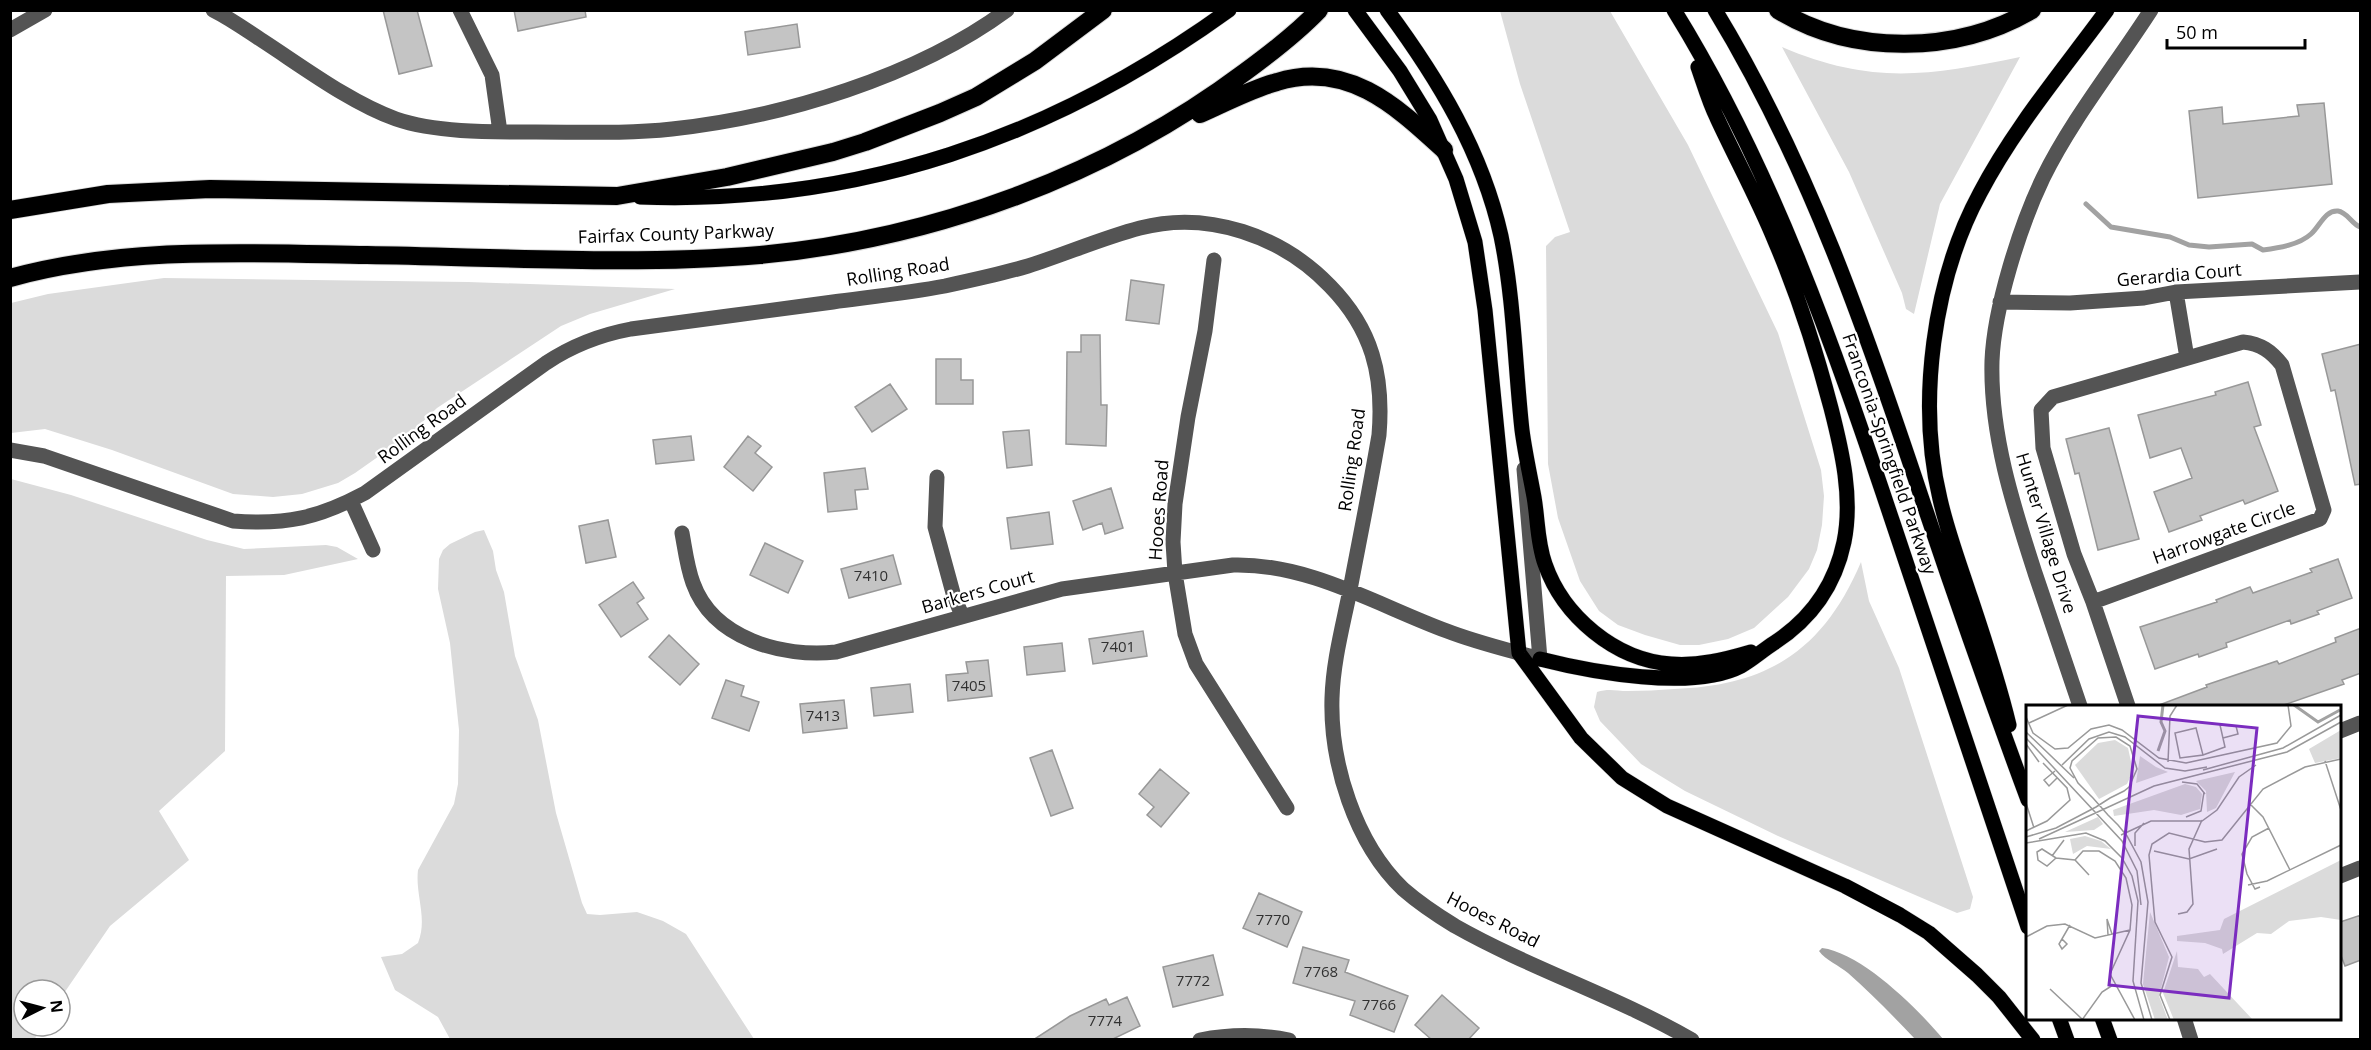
<svg xmlns="http://www.w3.org/2000/svg" width="2371" height="1050" font-family="'Open Sans',sans-serif">
	<style>
		.green { fill: #dbdbdb }
		.water { fill: #a2a2a2 }
		.lines { fill: none; stroke-linecap: round; stroke-linejoin: round }
		.stream { stroke: #a2a2a2; stroke-width: 5 }
		.building { fill: #c4c4c4; stroke: #989898; stroke-width: 1.5 }
		.major-casing { stroke: #dbdbdb; stroke-width: 16 }
		.highway-casing { stroke: #dbdbdb; stroke-width: 20 }
		.minor { stroke: #545454; stroke-width: 15 }
		.major { stroke: #000; stroke-width: 15 }
		.highway { stroke: #000; stroke-width: 18 }
		.labels { text-anchor: middle; stroke-width: 4.5; stroke-linejoin: round; paint-order: stroke }
		.number-label { font-size: 15px; fill: #313131 }
		.street-label { font-size: 18px; fill: #000; stroke: #fff }
		.inset-river { fill: none; stroke: #a2a2a2; stroke-width: 3 }
		.inset-road { fill: none; stroke: #999; stroke-width: 1.5 }
		.view { fill: #7b2cbf; fill-opacity: 0.15; stroke: #7b2cbf; stroke-width: 3 }
		.inset-edge { fill: none; stroke: #000; stroke-width: 3 }
	</style>
	<rect width="100%" height="100%" fill="#fff"/>
	<path class="green" d="M1500 11H1610L1688 145 1778 333 1821 470 1824 496 1822 525 1817 550 1809 569 1788 597 1754 628 1728 639 1699 645H1680L1645 635 1618 625 1599 611 1580 581 1558 518 1548 464 1546 246 1555 237 1570 232 1520 84Z
		M1782 47C1871 85 1928 76 2020 57L1940 204 1914 314 1906 309 1902 293 1849 172Z
		M164 278 468 282 675 289 590 314 561 326 437 408 409 435 355 473 338 483 302 494 273 497 233 494 112 450 45 429 11 433V303L48 294Z
		M11 479 71 495 207 540 244 549 326 545 337 547 358 559 284 575 226 576 225 751 159 811 189 860 110 926 60 999V990H24V1026H43L34 1040 10 1039Z
		M484 530 493 551 496 570 504 592 515 656 538 720 556 813 582 903 587 914 600 915 637 912 663 921 686 934 754 1039H450L438 1017 395 990 381 957 402 954 418 943C428 918 415 895 418 870L454 804 458 784 459 730 450 643 438 589 439 559 443 550 450 544 475 532Z
		M1861 562 1869 601 1899 668 1973 897 1970 909 1957 913 1778 836 1685 791 1641 764 1600 721 1594 707 1597 692C1609 688 1616 691 1628 691 1643 691 1659 690 1674 689 1769 686 1824 649 1861 562Z"/>
	<path class="water" d="M1822 948C1862 953 1918 1009 1943 1039H1915C1894 1017 1872 994 1848 973 1840 966 1825 960 1819 951Z"/>
	<g class="lines">
		<path class="stream" d="M2086 204 2111 227 2170 237 2189 245 2209 247 2252 244 2263 250C2278 248 2299 245 2311 234 2320 226 2325 210 2338 211 2347 212 2352 224 2360 227"/>
	</g>
	<path class="building" d="M383 10H417L432 66 399 74Z
		M514 10H585L586 17 518 31Z
		M797 24 800 47 748 55 745 32Z
		M2324 103 2332 184 2198 198 2189 111 2222 107 2223 124 2299 116 2297 105Z
		M1131 280 1164 285 1159 324 1126 320Z
		M1081 335H1100L1101 405H1107L1106 446 1066 444 1067 352H1081Z
		M2361 344V484L2355 485 2335 390 2331 391 2322 354Z
		M936 359H961V380H973V404H936Z
		M2248 382 2261 425 2254 427 2278 491 2245 504 2243 500 2200 516 2202 520 2169 532 2154 492 2192 478 2181 448 2150 458 2138 415 2216 395 2215 392Z
		M890 384 907 409 872 432 855 407Z
		M2109 428 2139 539 2098 550 2079 473 2075 474 2066 439Z
		M1029 430 1032 465 1007 468 1003 432Z
		M691 436 694 460 656 464 653 440Z
		M748 436 761 446 755 453 772 467 753 491 724 467Z
		M865 468 868 489 855 490 857 509 828 512 824 473Z
		M1111 488 1123 528 1105 534 1102 523 1083 530 1073 501Z
		M1049 512 1053 544 1011 549 1007 518Z
		M608 520 616 557 586 563 579 526Z
		M765 543 803 561 788 593 750 575Z
		M893 555 901 584 849 598 841 569Z
		M2338 559 2352 598 2317 611 2319 614 2291 624 2290 620 2226 643 2227 647 2199 657 2198 654 2155 669 2140 627 2217 602 2216 600 2250 587 2253 593 2312 572 2310 569Z
		M633 582 644 598 637 603 648 619 621 637 599 605Z
		M2361 628V673L2342 680 2344 684 2281 706H2159V705L2207 687 2206 685 2277 661 2279 664 2336 642 2335 638Z
		M1143 631 1147 656 1093 664 1089 639Z
		M669 635 699 664 680 685 649 657Z
		M1062 643 1065 671 1027 675 1024 647Z
		M988 660 992 696 948 701 946 675 968 673 966 662Z
		M726 680 744 686 741 696 759 702 749 731 712 718Z
		M910 684 913 712 874 716 871 688Z
		M844 700 847 728 803 733 800 704Z
		M1052 750 1073 808 1051 816 1030 758Z
		M1160 769 1189 793 1161 827 1147 815 1154 807 1139 794Z
		M1259 893 1302 912 1287 947 1243 928Z
		M2361 915V960L2345 966 2340 953V922Z
		M1303 947 1349 960 1345 972 1408 996 1394 1032 1350 1015 1355 1001 1293 983Z
		M1213 955 1223 995 1173 1007 1163 967Z
		M1442 995 1479 1028 1468 1040H1432L1415 1025Z
		M1127 997 1140 1026 1111 1040H1033L1070 1016 1106 999 1109 1005Z"/>
	<g class="lines">
		<defs>
			<path id="major" d="M1355 10 1400 71 1430 120 1456 179 1475 242 1485 310 1519 653 1581 738 1622 778 1667 806 1845 886 1900 915 1929 933 1977 975 1999 997 2033 1040
				M1387 10C1438 79 1482 151 1501 236 1514 299 1515 366 1522 430 1525 453 1530 475 1534 497 1538 520 1537 542 1545 564 1563 616 1615 660 1671 664 1699 666 1724 660 1751 652
				M1674 10C1773 170 1834 347 1893 523 1938 658 1983 793 2028 927
				M1715 10C1808 163 1866 331 1922 499 1956 600 1991 700 2028 800
				M640 197C859 205 1052 138 1229 10
				M1540 659C1591 672 1693 691 1741 666 1752 660 1763 650 1774 643 1811 619 1835 585 1844 542 1853 498 1842 451 1831 408 1816 351 1798 295 1775 241 1758 199 1736 159 1717 118 1709 102 1704 84 1698 67
				M2009 725C1998 679 1983 635 1968 590 1958 560 1947 530 1940 499 1917 403 1933 280 1980 193 2014 128 2063 70 2107 10
				M2059 1018 2067 1040
				M2102 1018 2110 1040"/>
			<path id="highway" d="M1778 10C1853 56 1957 54 2032 10
				M1200 114C1225 103 1251 89 1277 82 1348 60 1397 107 1444 150
				M10 210 108 194 210 189 617 196 727 177 833 152 865 142 940 113 976 97 1035 61 1103 10
				M10 278C126 246 248 253 367 255 496 257 633 266 760 255 933 239 1106 176 1245 72 1271 53 1297 33 1319 10"/>
		</defs>
		<use href="#major" class="major-casing"/>
		<use href="#highway" class="highway-casing"/>
		<path class="minor" d="M213 10C231 19 246 30 263 41 303 67 351 103 396 119 437 133 493 132 536 132 581 132 627 134 672 129 783 117 916 77 1007 10
			M460 10 492 75 500 132
			M10 30 45 10
			M1214 260 1205 331 1188 417 1175 504 1173 542 1175 573 1185 634 1196 664 1287 808
			M2176 292 2187 358
			M2000 302 2070 303 2144 298 2176 292 2360 282
			M2243 342C2261 344 2271 351 2282 365L2324 510 2320 519 2093 602 2074 554 2043 448 2041 410 2053 397Z
			M10 450 44 456 233 521C287 525 318 518 365 493L546 363C573 345 599 335 631 329 698 320 766 311 833 302 870 297 908 293 945 286 973 280 1001 274 1028 266 1066 254 1102 238 1140 228 1208 210 1282 236 1330 286 1372 329 1384 375 1379 435 1370 488 1359 542 1349 595 1342 629 1333 663 1332 698 1330 763 1355 843 1403 889 1419 903 1437 915 1455 926 1531 969 1616 996 1692 1040
			M937 477 935 527 953 593 962 616
			M351 501 373 550
			M682 533C685 549 687 567 693 583 713 639 783 658 836 652L1062 589 1233 565C1309 563 1379 606 1447 631 1478 643 1509 650 1540 659L1524 469
			M2093 602 2128 706
			M2080 706C2065 662 2050 618 2035 573 2013 505 1990 434 1992 361 1994 308 2020 226 2043 178 2072 119 2115 66 2151 10
			M2340 731 2360 723
			M2340 876 2360 868
			M2184 1018 2191 1040
			M1200 1040C1231 1034 1259 1034 1289 1040"/>
		<use href="#major" class="major"/>
		<use href="#highway" class="highway"/>
	</g>
	<g class="labels">
		<g class="number-label">
			<text x="871" y="581">7410</text>
			<text x="1118" y="652">7401</text>
			<text x="969" y="691">7405</text>
			<text x="823" y="721">7413</text>
			<text x="1273" y="925">7770</text>
			<text x="1321" y="977">7768</text>
			<text x="1193" y="986">7772</text>
			<text x="1379" y="1010">7766</text>
			<text x="1105" y="1026">7774</text>
		</g>
		<g class="street-label">
			<text transform="translate(676 234) rotate(-2)" y="6">Fairfax County Parkway</text>
			<text transform="translate(898 272) rotate(-9)" y="6">Rolling Road</text>
			<text transform="translate(2179 275) rotate(-5)" y="6">Gerardia Court</text>
			<text transform="translate(422 429) rotate(-36)" y="6">Rolling Road</text>
			<text transform="translate(1889 454) rotate(71)" y="6">Franconia-Springfield Parkway</text>
			<text transform="translate(1352 460) rotate(-82)" y="6">Rolling Road</text>
			<text transform="translate(1159 510) rotate(-86)" y="6">Hooes Road</text>
			<text transform="translate(2046 533) rotate(73)" y="6">Hunter Village Drive</text>
			<text transform="translate(2224 533) rotate(-20)" y="6">Harrowgate Circle</text>
			<text transform="translate(978 592) rotate(-16)" y="6">Barkers Court</text>
			<text transform="translate(1493 920) rotate(27)" y="6">Hooes Road</text>
		</g>
	</g>
	<g transform="translate(2026 705)">
		<rect width="315" height="315" fill="#fff"/>
		<path d="M315 25V53L289 58 283 44ZM89 35 102 43 107 66 101 79 73 94 49 60 72 38ZM114 51 130 62 142 67 110 78ZM209 67 190 103 181 107 180 86 170 76ZM159 79 170 82 176 89 174 104 155 110 128 105 88 111 87 105ZM72 112 77 119 68 125 39 127ZM59 131 75 136 85 144 61 141 47 149 44 134ZM315 155V215L295 212 263 216 245 229 231 228 197 249 196 244 179 238 151 236V231L194 225 198 214ZM124 207 143 252 133 291 142 315H129L117 279ZM151 246 152 262 172 264 178 272 184 269 227 315H148L137 288Z" fill="#dbdbdb"/>
		<path class="inset-river" d="M268 0 292 17 314 5M132 46 139 26 135 17 137 0"/>
		<path class="inset-road" d="M0 12 7 28 29 44 42 43 65 24 83 20 96 25 133 53 160 58 251 38 265 21 262 0M3 18 42 0M170 23 177 50 154 53 149 28ZM0 27 48 73M0 33 96 136 111 166 115 200M0 39 13 57M177 50 199 42 194 20 210 21 212 29 197 33M299 56 315 105M142 57 144 11 151 0M36 60 63 34 83 27 99 32 139 63 159 66 181 62M177 65 257 43 315 10M29 66 18 75 23 81 31 73M156 77 171 79 179 89M0 98 8 123M223 98 237 112 264 165M160 112 175 106 178 87M0 126 21 116 44 95 41 83 17 58M95 130 125 116H176L191 105 213 72 230 60M0 132 30 123 70 102 84 93 98 86 103 82 111 64 104 41 90 32 72 33 46 56 44 63 52 78 67 93 82 110 92 120 101 131 115 157 122 197 115 278 126 315M13 134 128 81 261 47 315 17M0 138 60 128 79 136 96 153 106 171 112 196 107 276 118 315M109 141V128L118 118M128 146 163 154 191 144M26 151 38 135M30 153 21 161 12 155 11 147 16 144 30 153 49 155 63 170M49 155 57 146H73L89 156 100 173 106 200 104 225 84 269 109 315M222 180 241 176 315 140M234 182 229 184 221 169 216 149 226 132 243 123M152 209 161 207 167 199 163 144 176 115M82 230 81 214 86 229M0 232 21 221 39 219 69 233 104 225M36 234 41 239 36 244 33 239 44 220M24 284 56 314M56 315 76 287 87 280M144 315 134 290 146 252 129 217 123 150 126 139 143 128 179 137 196 135 237 84 279 62 315 54"/>
		<path class="view" d="M112 11 231 23 203 293 83 280Z"/>
		<rect width="315" height="315" class="inset-edge"/>
	</g>
	<rect width="2371" height="1050" fill="none" stroke="#000000" stroke-width="24"/>
	<g transform="translate(42 1008) rotate(84)"><circle r="28" fill="#ffffff" stroke="#999999" stroke-width="1.5"/>
	<path d="M0-4.5L10 22L0 15L-10 22Z" fill="#000000"/>
	<text y="-9" font-size="16" font-weight="bold" text-anchor="middle" fill="#000000">N</text>
	</g>
	<path d="M2167 39v9h138v-9" fill="none" stroke="#000000" stroke-width="3"/>
	<text x="2176" y="39" font-size="18" fill="#000000" stroke="#ffffff" stroke-width="4.5" paint-order="stroke">50 m</text>
</svg>
